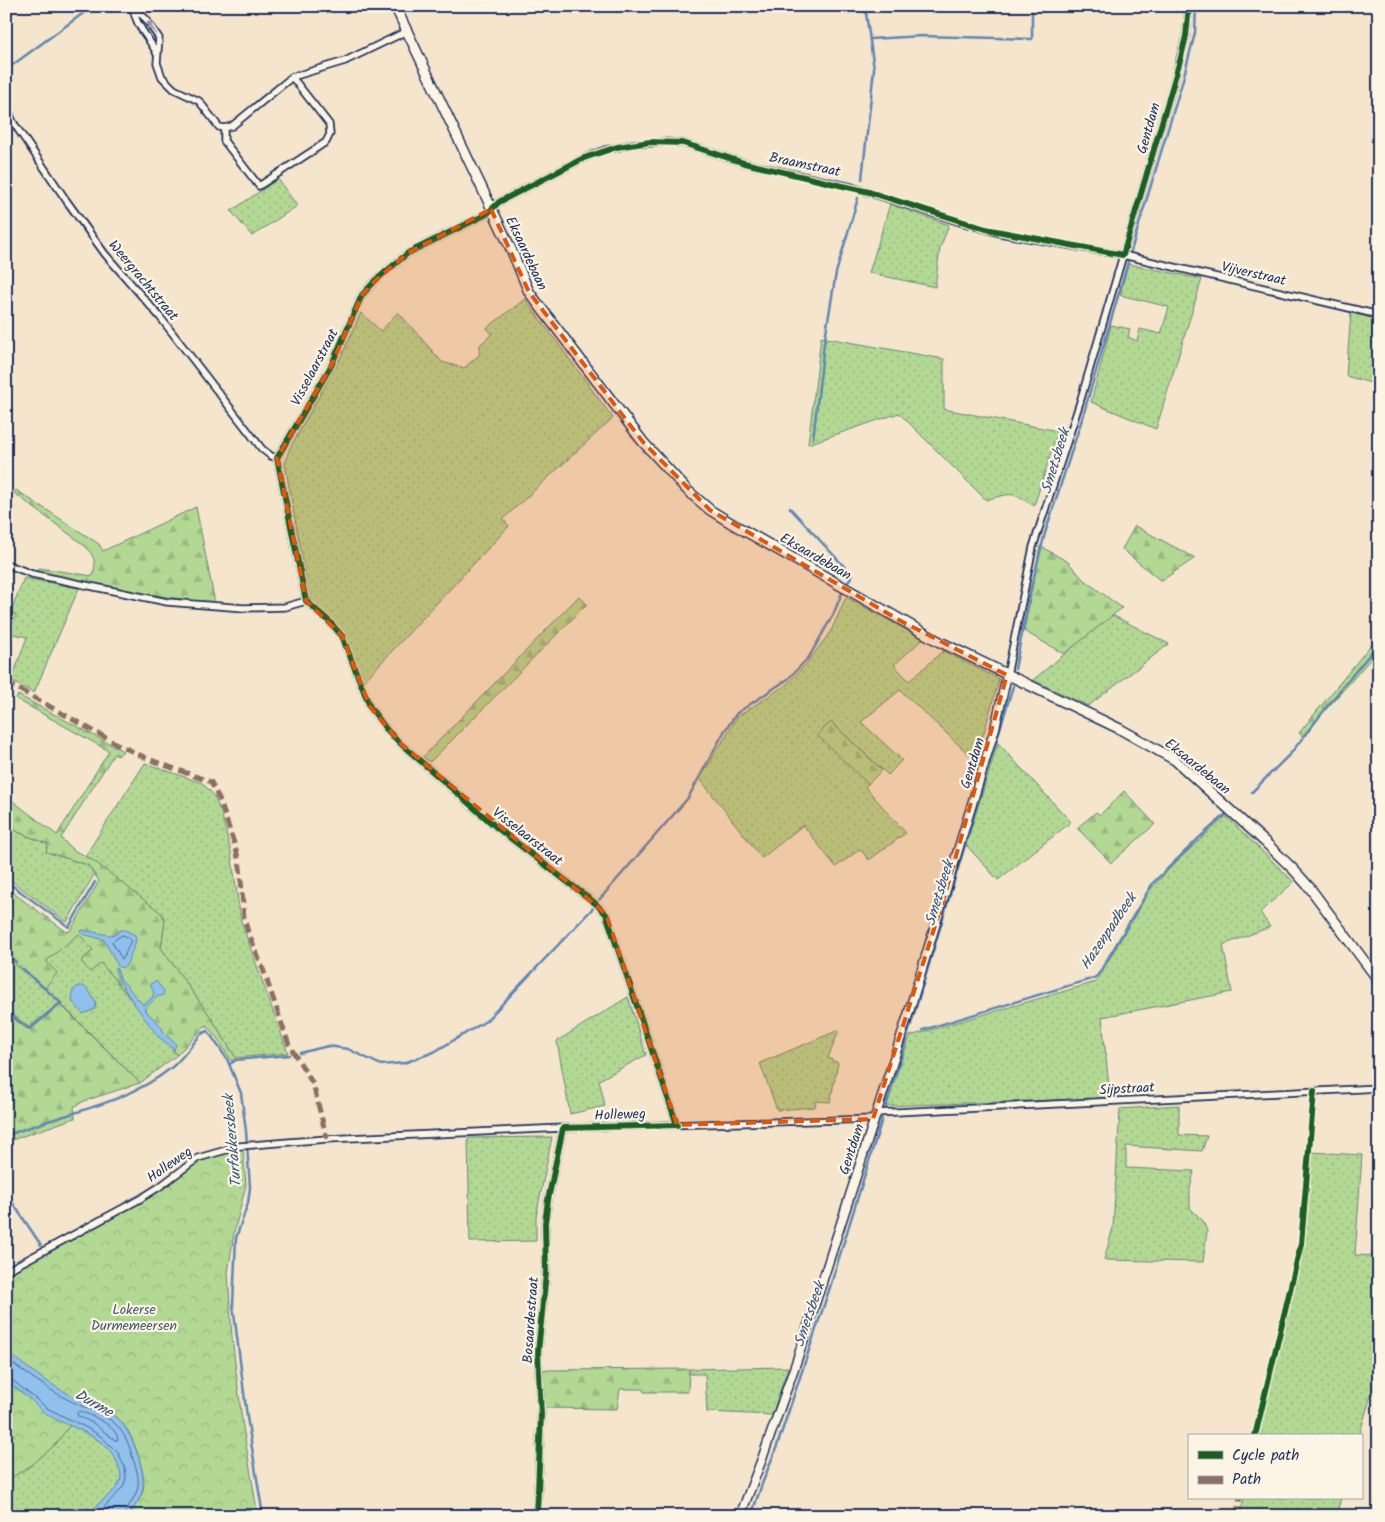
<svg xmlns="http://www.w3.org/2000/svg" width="1385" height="1522" font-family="Kalam,sans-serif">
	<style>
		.grass { fill: url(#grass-dots); stroke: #668478 }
		.forest { fill: url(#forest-firs); stroke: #668478 }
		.park { fill: url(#park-crowns); stroke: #668478 }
		.water { fill: #90c0eb; stroke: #6186b3 }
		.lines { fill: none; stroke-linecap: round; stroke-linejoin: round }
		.shore { stroke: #4a6996; stroke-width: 1 }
		.stream { stroke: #6186b3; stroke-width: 2.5 }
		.minor-casing { stroke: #1b2f5e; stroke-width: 9 }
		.tertiary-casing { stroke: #1b2f5e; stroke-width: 11 }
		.secondary-casing { stroke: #1b2f5e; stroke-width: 12 }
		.minor { stroke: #fcf5e5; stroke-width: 5.5 }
		.tertiary { stroke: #fcf5e5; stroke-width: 8 }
		.secondary { stroke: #fcf5e5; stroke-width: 9 }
		.quiet { stroke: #8d6e63; stroke-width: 5; stroke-dasharray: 10 5; stroke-linecap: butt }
		.cycleway-casing { stroke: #fcf5e5; stroke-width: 9 }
		.cycleway { stroke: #1b5e20; stroke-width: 6 }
		.oneway { stroke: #8c92a2 }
		.marked { fill: #de5710; fill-opacity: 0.2; stroke: #de5710; stroke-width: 4; stroke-dasharray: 10 6; stroke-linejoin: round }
		.labels { text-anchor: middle; stroke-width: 4.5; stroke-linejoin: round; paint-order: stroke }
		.street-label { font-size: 14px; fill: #1b2f5e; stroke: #fcf5e5 }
		.park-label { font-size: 14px; fill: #41596b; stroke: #fcf5e5 }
		.water-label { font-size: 15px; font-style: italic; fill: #385381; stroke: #fcf5e5 }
	</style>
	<defs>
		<pattern id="grass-dots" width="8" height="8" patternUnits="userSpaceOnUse" patternTransform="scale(1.25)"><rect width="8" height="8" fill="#b2d893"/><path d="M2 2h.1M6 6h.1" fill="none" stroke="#98ba81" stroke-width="1.8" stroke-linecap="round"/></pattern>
		<pattern id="forest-firs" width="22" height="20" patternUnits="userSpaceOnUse" patternTransform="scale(1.25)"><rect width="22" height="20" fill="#b2d893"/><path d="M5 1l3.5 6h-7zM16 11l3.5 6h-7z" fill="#98ba81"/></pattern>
		<pattern id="park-crowns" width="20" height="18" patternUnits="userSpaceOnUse" patternTransform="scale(1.25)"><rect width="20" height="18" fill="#b2d893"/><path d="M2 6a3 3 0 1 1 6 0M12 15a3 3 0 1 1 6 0" fill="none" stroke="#98ba81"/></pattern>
	</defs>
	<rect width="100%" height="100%" fill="#f4e5cc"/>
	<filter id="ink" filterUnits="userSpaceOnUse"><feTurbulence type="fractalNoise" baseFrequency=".02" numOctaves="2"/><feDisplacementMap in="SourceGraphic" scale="10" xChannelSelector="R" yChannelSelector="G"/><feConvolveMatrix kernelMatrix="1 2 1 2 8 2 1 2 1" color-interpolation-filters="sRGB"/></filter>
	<g filter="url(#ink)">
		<path class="grass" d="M278 179 297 206 252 236 231 211Z
			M890 204 949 225 940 248 935 287 869 273Z
			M1128 264 1202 279 1156 429 1091 402 1111 325 1130 329 1128 337 1137 341 1140 329 1161 334 1169 307 1120 295Z
			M525 299 613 418 503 519 509 526 364 681 344 632 312 602 309 595 285 464 289 450 342 355 361 313 381 331 398 312 442 362 464 368 479 355 480 345 492 334 487 328Z
			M1351 313 1379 320 1378 385 1346 376Z
			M821 337 944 359V409L1058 431 1034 506C1013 491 1011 493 986 500L899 413 808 444Z
			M24 578 79 588 34 693 11 681 27 637 8 633 16 615 10 613Z
			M846 597 923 639 894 665 909 681 943 651 999 679 976 761 900 690 861 722 902 760 888 775 831 722 818 734 868 784 865 787 906 833 869 860 860 849 836 867 803 825 762 858 700 779 737 717 787 684 807 663 831 631Z
			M1112 615 1169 644 1088 706 1033 680Z
			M998 743 1071 822 998 880 966 845Z
			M145 763 202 783 211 792 215 798 221 812 231 852 241 921 288 1053 236 1058 212 1019 161 948 164 927 106 871 85 856Z
			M1226 816 1294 882 1260 912 1270 927 1223 945 1232 992 1102 1017 1110 1098 885 1106 910 1036 1096 982 1149 891 1176 862Z
			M6 823 18 832 48 844 47 852 88 865 95 873 67 922 6 877Z
			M79 933 94 950 81 961 101 963 177 1055 140 1083 60 1003 27 1030 6 1013V956L44 989 46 961Z
			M628 997 646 1055 599 1080 605 1106 570 1114 557 1041Z
			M839 1030 828 1058 838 1063 830 1102 816 1101 815 1107 777 1110 760 1063Z
			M1179 1105V1135L1207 1136 1202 1151 1126 1146V1168L1194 1171 1190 1189V1208L1203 1221 1207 1231 1203 1262 1104 1260 1113 1228 1120 1109Z
			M552 1137 536 1217V1241L470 1242 468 1138Z
			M1311 1152 1362 1155 1355 1255 1379 1256V1368L1359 1436H1258L1303 1248Z
			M788 1367 772 1415 707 1412 705 1374H689V1369Z
			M6 1381C27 1395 48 1412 70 1425 85 1433 104 1440 114 1456 118 1461 122 1471 121 1477 119 1495 95 1499 91 1516H6Z
			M1244 1498H1341L1336 1516H1240Z"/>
		<path class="forest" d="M16 490 99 544 103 551 196 507 215 603C155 597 96 585 36 573L39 568 93 576C97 561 94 556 84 545L14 493Z
			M1135 526 1195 558 1161 581 1122 549Z
			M1040 546 1068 562 1083 579 1122 608 1064 654 1024 631Z
			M579 596 587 604 430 762 423 757Z
			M1379 635V649L1346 687 1302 736 1299 733Z
			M18 695 123 751 118 756 114 754 61 838 73 850 90 858 161 913 165 920 161 948 212 1019 236 1058 231 1061 217 1038 206 1025 177 1055 101 963 90 972 81 961 93 950 79 934 46 961 57 973 44 989 6 956V888L67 932 71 930 99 881 88 865 46 852 48 844 18 832 6 823V796L57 835 109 751 16 699Z
			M831 722 882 770 868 784 817 735Z
			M1124 791 1155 824 1111 863 1077 828 1096 812 1100 815Z
			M59 1003 140 1083 84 1101 74 1107 75 1118 6 1142V1098L9 1095 6 1094V1013L27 1029Z
			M689 1369 688 1392H644L643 1389H620L617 1409 543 1408 540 1370Z"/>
		<path class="park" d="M243 1149 246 1185 234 1233 228 1273 232 1337 242 1421 258 1516H128C135 1506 143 1497 144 1484 144 1471 134 1438 126 1428 120 1420 113 1415 105 1410L70 1425 56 1444 32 1465 6 1481V1274L76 1238 149 1198 201 1160 225 1152Z"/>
		<path class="water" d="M82 930 109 935 116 934 120 930H125L135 935 136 941 126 966 122 968 118 966 104 940 83 934 80 932Z
			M115 968 117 969 120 978 143 1005 152 998 154 993 150 984 156 981 164 991 163 995 157 997 144 1009 160 1025 165 1034 176 1044 174 1050C169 1045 164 1041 159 1037 151 1028 113 977 115 968Z
			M79 986H84L89 991 96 1003 95 1009 83 1014 72 1001 73 990Z
			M6 1352C26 1366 45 1382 67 1393 83 1402 104 1407 118 1419 131 1430 145 1469 143 1486 142 1498 135 1506 128 1516H91C95 1499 119 1495 121 1477 121 1472 119 1467 117 1462 104 1433 69 1429 45 1413 40 1410 36 1404 31 1400 23 1393 14 1387 6 1381Z"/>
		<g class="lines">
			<path class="shore" d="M123 935 131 940 124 957 122 959 112 942Z
				M6 1359C25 1372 43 1386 63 1397 100 1417 121 1412 133 1459 136 1467 139 1477 138 1485 137 1498 126 1506 124 1516
				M6 1377 11 1379 47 1408 89 1429 102 1437 118 1453 125 1468 126 1478 123 1487 96 1516
				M79 1411C91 1415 117 1425 118 1440H115L93 1423 78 1416 77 1413Z"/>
			<path class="stream" d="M870 39 922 36 1032 39V6
				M7 69 93 6
				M862 179 874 69 865 6
				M1131 251 1182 83 1195 33 1196 6
				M813 439 824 344 836 273 858 198
				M790 508 852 575 848 582
				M1015 669 1030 592 1045 533 1082 419 1128 262
				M1252 792 1291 753 1341 689 1379 643
				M6 881 69 927 95 882
				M599 900 688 798 724 732 737 713 788 679 809 657 833 615 842 593
				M6 953 16 962
				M6 1011 30 1029 61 1003 23 969
				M923 1030 1094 978 1098 975 1153 883 1199 838 1226 814
				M300 1053 328 1046 348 1049 381 1065 404 1063 434 1052 486 1021 595 906
				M230 1064 236 1060 289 1055
				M886 1107 1013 686
				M6 1136C61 1113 124 1106 171 1068 182 1059 192 1045 201 1034L208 1031 227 1059 241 1093 246 1131 250 1187 248 1203 236 1238 233 1305 247 1417 263 1516
				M6 1155 8 1163 6 1170
				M6 1193 41 1245
				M751 1516 762 1484 777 1446 830 1287 882 1119"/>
			<defs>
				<path id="minor" d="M132 6 146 19 159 38 157 63 162 77 174 89 199 101 219 127 224 128 232 126 292 77 345 61 407 31
					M133 7C135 26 149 37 157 54
					M6 105 13 122 66 200 105 254 160 317 262 449 271 456 277 458
					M224 128V141L259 186 326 142 330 134 329 124 292 77
					M6 564 32 574 167 602 244 608 285 607 306 601
					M1007 675 1033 547 1080 402 1175 78 1186 36 1189 6
					M876 1113 1379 1088
					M677 1125 606 914 595 903 496 827 401 744 387 730 370 707 342 636 329 621 306 601 277 458 331 366 362 295 376 280 408 253 487 214 499 202 584 158 605 150 633 144 666 142 683 143 744 163 852 187 963 223 999 233 1123 255 1379 315
					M6 1271 140 1199 159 1187 198 1158 240 1146 327 1139 563 1128 873 1119
					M537 1516 541 1415 538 1352 546 1273 545 1223 548 1200 563 1128"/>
				<path id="tertiary" d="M740 1516 762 1459 797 1360 908 1015 995 728 1007 675"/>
				<path id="secondary" d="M395 6 511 249 529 292 643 442 688 491 710 510 731 523 938 641 1120 729 1175 760 1265 842 1293 869 1310 888 1379 981"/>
			</defs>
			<use href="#minor" class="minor-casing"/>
			<use href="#tertiary" class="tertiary-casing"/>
			<use href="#secondary" class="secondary-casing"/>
			<use href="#minor" class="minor"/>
			<use href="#tertiary" class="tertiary"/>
			<use href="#secondary" class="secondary"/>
			<path class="quiet" d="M6 682 115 743 148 759 211 782 220 801 236 849 240 867 244 918 248 932 263 969 289 1045 313 1084 327 1139
				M1236 1516 1240 1498"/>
			<defs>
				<path id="cycleway" d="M1255 1436 1301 1244 1314 1091
					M537 1516 541 1415 538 1352 546 1273 545 1223 548 1200 563 1128 677 1125 606 914 595 903 496 827 401 744 387 730 370 707 342 636 329 621 306 601 277 458 331 366 362 295 376 280 408 253 487 214 499 202 584 158 617 147 650 142 683 143 744 163 869 192 986 229 1123 255 1181 57 1186 36 1189 6"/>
			</defs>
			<use href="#cycleway" class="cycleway-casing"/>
			<use href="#cycleway" class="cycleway"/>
		</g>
		<defs><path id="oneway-shaft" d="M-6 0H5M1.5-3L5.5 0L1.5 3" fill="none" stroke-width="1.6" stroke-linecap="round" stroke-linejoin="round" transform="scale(1.25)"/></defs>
		<use class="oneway" href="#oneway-shaft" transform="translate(152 28) rotate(-124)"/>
	</g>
	<path class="marked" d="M491 209 529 292 643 442 710 510 901 621 1007 675 945 895 873 1119 677 1125 606 914 401 744 370 707 342 636 306 601 277 458 331 366 362 295 376 280 408 253Z"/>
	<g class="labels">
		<g class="street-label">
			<text transform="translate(1148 128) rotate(-74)" y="5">Gentdam</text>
			<text transform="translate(805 164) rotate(12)" y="5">Braamstraat</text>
			<text transform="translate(527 253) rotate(65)" y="5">Eksaardebaan</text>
			<text transform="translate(1254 273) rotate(13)" y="5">Vijverstraat</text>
			<text transform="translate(144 280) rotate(50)" y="5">Weergrachtstraat</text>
			<text transform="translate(314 367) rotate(-62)" y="5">Visselaarstraat</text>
			<text transform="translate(816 556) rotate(30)" y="5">Eksaardebaan</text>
			<text transform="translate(972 763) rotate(-73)" y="5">Gentdam</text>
			<text transform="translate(1198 766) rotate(39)" y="5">Eksaardebaan</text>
			<text transform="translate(528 836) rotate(38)" y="5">Visselaarstraat</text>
			<text transform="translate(1127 1088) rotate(-3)" y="5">Sijpstraat</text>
			<text transform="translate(620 1114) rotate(-2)" y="5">Holleweg</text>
			<text transform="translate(851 1149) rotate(-72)" y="5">Gentdam</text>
			<text transform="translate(169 1164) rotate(-35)" y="5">Holleweg</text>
			<text transform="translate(530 1320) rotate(-86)" y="5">Bosaardestraat</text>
		</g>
		<g class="park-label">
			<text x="134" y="1314">Lokerse<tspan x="134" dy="16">Durmemeersen</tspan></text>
		</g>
		<g class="water-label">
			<text transform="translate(1055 461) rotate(-73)" y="5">Smetsbeek</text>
			<text transform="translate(939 893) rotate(-73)" y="5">Smetsbeek</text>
			<text transform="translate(1108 931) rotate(-56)" y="5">Hazenpadbeek</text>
			<text transform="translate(232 1141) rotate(-95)" y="5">Turfakkersbeek</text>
			<text transform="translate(809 1314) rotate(-71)" y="5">Smetsbeek</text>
			<text transform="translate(94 1403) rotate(30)" y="5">Durme</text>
		</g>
	</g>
	<rect width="1385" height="1522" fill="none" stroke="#fcf5e5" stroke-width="25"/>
	<rect x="12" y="12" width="1360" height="1497" fill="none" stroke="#1b2f5e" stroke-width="2" filter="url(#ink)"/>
	<rect x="1188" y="1434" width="175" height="65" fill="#fcf5e5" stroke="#a2a6af"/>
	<rect x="1198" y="1451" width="25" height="8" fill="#1b5e20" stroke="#a2a6af"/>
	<text x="1232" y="1460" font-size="15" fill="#1b2f5e">Cycle path</text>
	<rect x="1198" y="1476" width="25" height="8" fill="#8d6e63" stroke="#a2a6af"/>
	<text x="1232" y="1484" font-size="15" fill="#1b2f5e">Path</text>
</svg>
